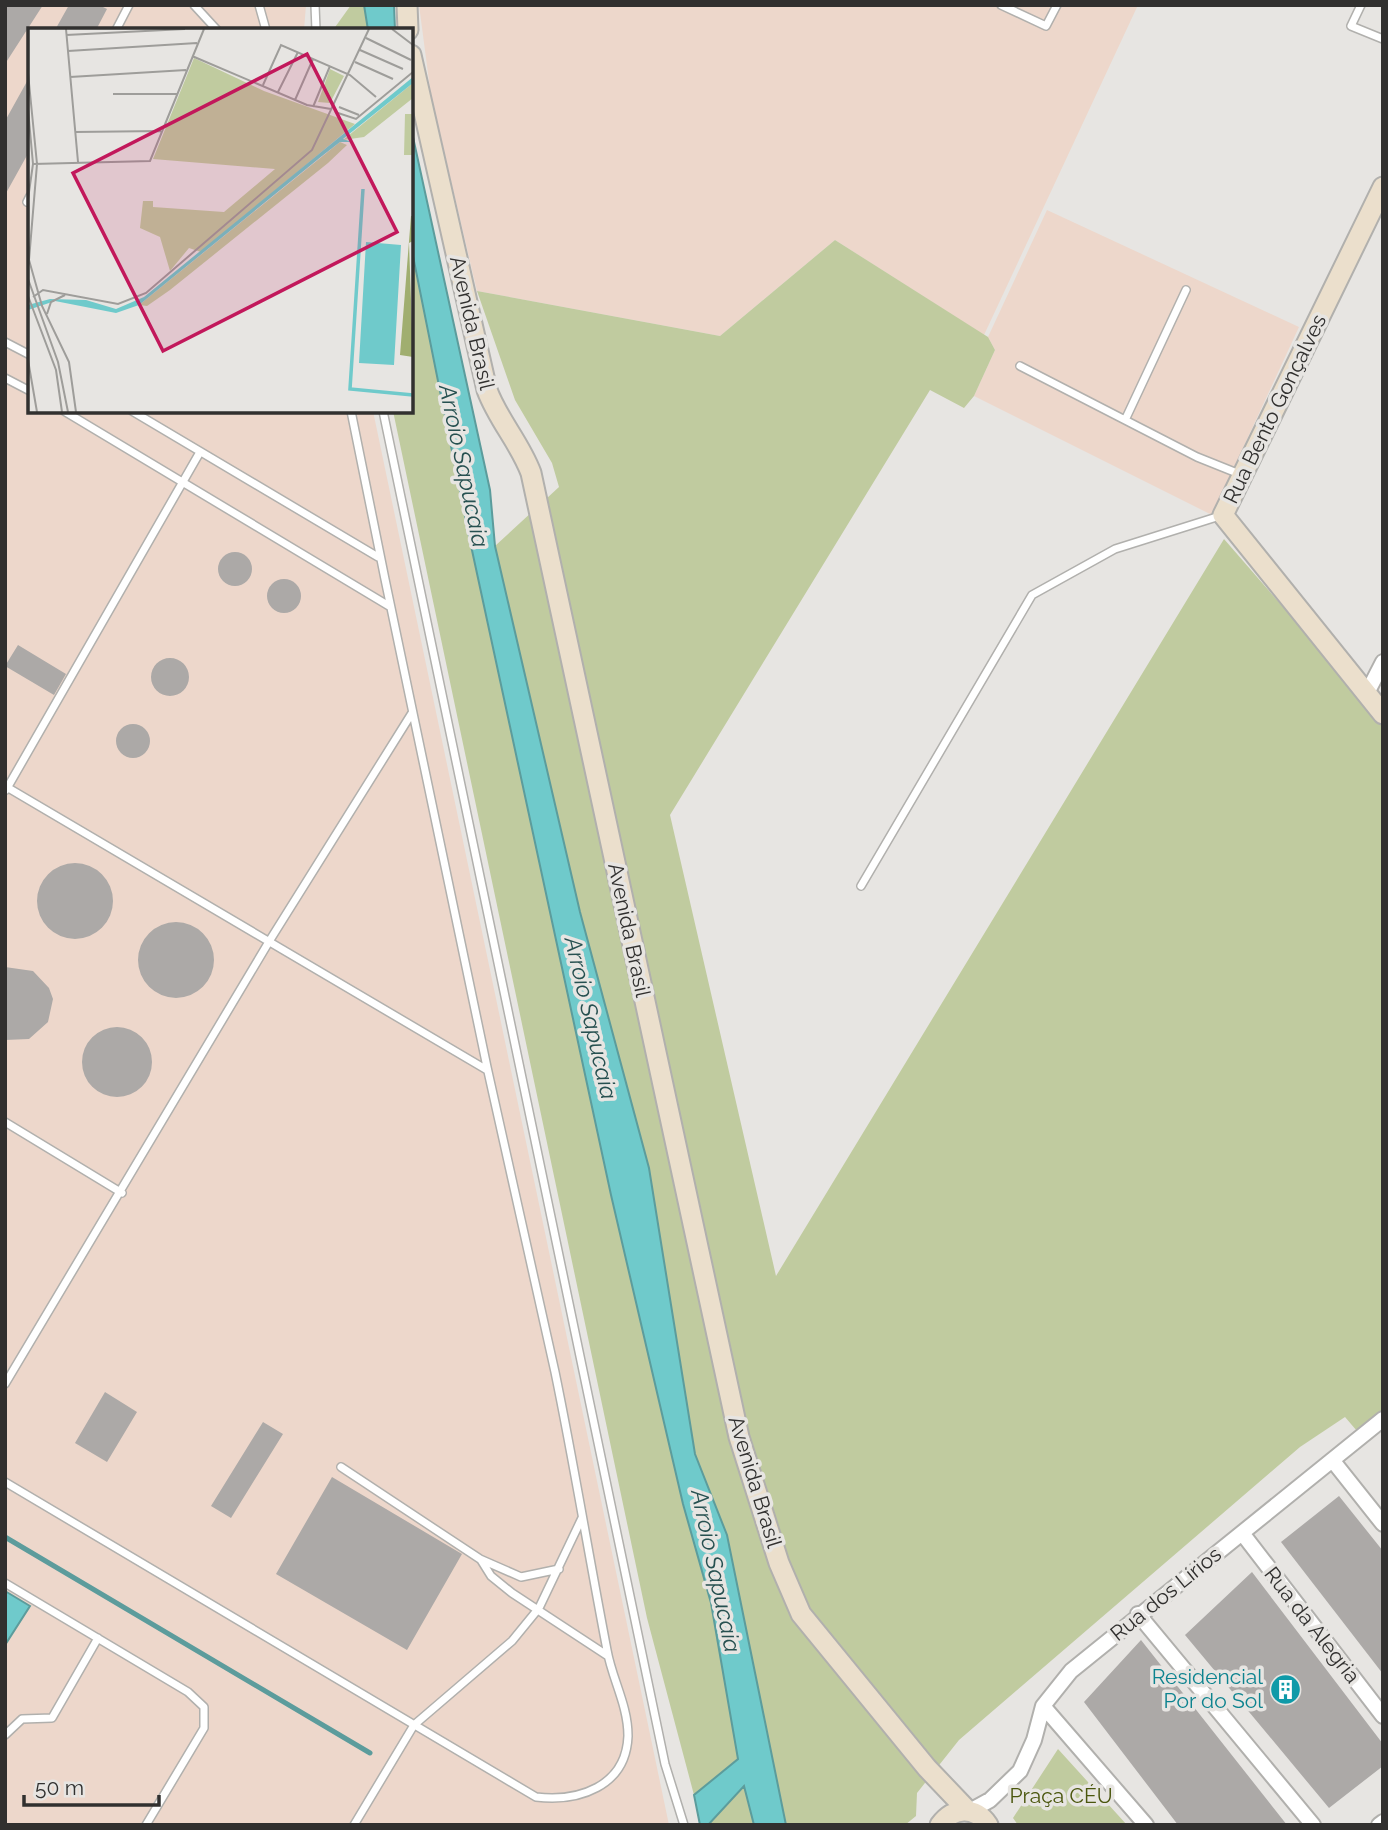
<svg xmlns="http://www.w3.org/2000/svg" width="1388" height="1830" font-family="Raleway,sans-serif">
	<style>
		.industrial { fill: #edd7cb }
		.green { fill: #c0cb9f }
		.water { fill: #6fcacb; stroke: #5c9c9c; stroke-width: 2 }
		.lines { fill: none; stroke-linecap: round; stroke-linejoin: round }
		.stream { stroke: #5c9c9c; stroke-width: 5 }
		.building { fill: #aca9a7 }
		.service-casing { stroke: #b1b0ad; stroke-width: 10 }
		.minor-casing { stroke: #b1b0ad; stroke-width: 18 }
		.secondary-casing { stroke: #b1b0ad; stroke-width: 23 }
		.service { stroke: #fff; stroke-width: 7 }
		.minor { stroke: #fff; stroke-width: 14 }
		.secondary { stroke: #ebdfcc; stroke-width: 19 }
		.labels { text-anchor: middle; stroke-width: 7; stroke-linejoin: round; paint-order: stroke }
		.street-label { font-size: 21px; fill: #31302f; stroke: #e7e5e2 }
		.culture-label { font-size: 21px; fill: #0d838f; stroke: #e7e5e2; text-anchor: end }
		.park-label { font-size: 21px; fill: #4a560d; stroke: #e7e5e2 }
		.water-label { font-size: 23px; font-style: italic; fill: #265050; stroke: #e7e5e2 }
		.inset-river { fill: none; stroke: #6fcacb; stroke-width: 3.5 }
		.inset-road { fill: none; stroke: #9e9d9a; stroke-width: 2 }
		.view { fill: #c2185b; fill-opacity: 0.15; stroke: #c2185b; stroke-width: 3.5 }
		.inset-edge { fill: none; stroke: #31302f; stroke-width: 3.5 }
	</style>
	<rect width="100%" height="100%" fill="#e7e5e2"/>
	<path class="industrial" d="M5 5H306L304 30H30V411H373L669 1825H5Z
		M419 5H1138L984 335 835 240 720 336 477 291 431 96Z
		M1047 210 1299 327 1212 515 974 396 995 350 988 337Z"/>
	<path class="green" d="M351 5H364L368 30H333Z
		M835 240 988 337 995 350 974 396 964 408 930 390 670 815 776 1276 1224 539 1383 722V1410L1357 1431 1345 1417 1300 1447 959 1740 917 1793 916 1816 905 1825H786L727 1535 695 1454 649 1168 580 912 495 546 559 487 552 463 515 400 477 291 720 336Z
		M411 246 470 541 611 1195 683 1504 711 1603 738 1759 694 1795 647 1618 393 411H411Z
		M1058 1749 1127 1825H1018L1013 1818Z
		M744 1785 754 1825H708Z"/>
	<path class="water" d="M364 5H394L395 30H368Z
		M411 128 490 490 495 546 580 912 649 1168 695 1454 727 1535 786 1825H754L744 1786 708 1825H700L694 1795 738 1759 711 1603 683 1504 611 1195 470 541 411 246Z
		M5 1591 30 1606 5 1645Z"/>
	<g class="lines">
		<path class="stream" d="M5 1537 370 1753"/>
	</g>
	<path class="building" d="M5 5H43L5 64Z
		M69 5H99L107 9 96 30H55Z
		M30 76V150L5 195V121Z
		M218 569a17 17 0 1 1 34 0a17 17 0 1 1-34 0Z
		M267 596a17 17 0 1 1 34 0a17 17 0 1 1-34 0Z
		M18 645 66 674 54 695 5 666Z
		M151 677a19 19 0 1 1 38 0a19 19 0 1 1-38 0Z
		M116 741a17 17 0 1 1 34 0a17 17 0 1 1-34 0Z
		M37 901a38 38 0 1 1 76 0a38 38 0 1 1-76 0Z
		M138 960a38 38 0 1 1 76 0a38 38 0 1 1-76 0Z
		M5 967 33 971 49 988 53 999 48 1022 29 1039 5 1040Z
		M82 1062a35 35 0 1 1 70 0a35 35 0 1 1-70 0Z
		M105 1392 137 1412 107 1462 75 1443Z
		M263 1422 283 1434 231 1518 211 1506Z
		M332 1477 462 1554 407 1650 276 1574Z
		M1339 1496 1383 1551V1674L1281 1542Z
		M1252 1572 1383 1744V1766L1329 1808 1185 1635Z
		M1141 1640 1287 1825H1178L1084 1702Z"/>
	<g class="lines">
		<defs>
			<path id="service" d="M194 5 217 30
				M259 5 266 30
				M315 5 316 30
				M1001 5 1046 26 1057 5
				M1361 5 1351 26 1383 39
				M116 30 129 5
				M27 202 30 196
				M5 342 30 355
				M1020 366 1197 457 1242 475
				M5 378 30 391
				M64 411 389 606
				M132 411 378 557
				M383 411 665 1764 684 1825
				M1126 418 1186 290
				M5 786 487 1070
				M6 790 200 452
				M861 886 1032 595 1115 549 1223 515
				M5 1122 122 1193
				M5 1384 270 940 412 713
				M341 1467 480 1559 521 1577 559 1569
				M5 1482 536 1797C578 1802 626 1787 628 1736 628 1705 612 1679 607 1650 589 1557 574 1464 555 1372 533 1270 509 1169 487 1067 440 849 395 630 351 411
				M481 1560 491 1576 512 1593 608 1656
				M5 1583 188 1692 204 1707V1728L146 1825
				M5 1735 22 1719 52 1718 98 1638
				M354 1825 414 1725 512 1641 539 1608 582 1518"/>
			<path id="minor" d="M1366 695 1383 662
				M1333 1461 1383 1524
				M1242 1533 1383 1716
				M1138 1614 1313 1825
				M1043 1706 1146 1825
				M970 1811 990 1800 1020 1771 1034 1740 1043 1706 1071 1671 1383 1419
				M1379 1825 1383 1822"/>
			<path id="secondary" d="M407 5 408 30
				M411 55 487 390C498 420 520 443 531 473L739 1437 779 1563 801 1614 927 1768 968 1811
				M1383 187 1223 515 1383 714
				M940 1825C953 1807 975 1806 988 1825"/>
		</defs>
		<use href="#service" class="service-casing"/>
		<use href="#minor" class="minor-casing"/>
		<use href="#secondary" class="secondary-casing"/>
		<use href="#service" class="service"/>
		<use href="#minor" class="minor"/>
		<use href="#secondary" class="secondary"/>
	</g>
	<defs>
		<symbol id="building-disc" viewBox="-11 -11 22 22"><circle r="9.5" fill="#0f9aa8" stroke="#e7e5e2"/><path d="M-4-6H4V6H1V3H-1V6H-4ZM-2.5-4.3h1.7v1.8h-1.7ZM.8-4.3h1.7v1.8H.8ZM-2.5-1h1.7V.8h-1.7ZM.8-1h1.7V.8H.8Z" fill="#fff"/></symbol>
	</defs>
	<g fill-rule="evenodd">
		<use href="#building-disc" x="1268" y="1672" width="35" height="35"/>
	</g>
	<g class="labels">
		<g class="street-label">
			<text transform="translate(472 323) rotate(77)" y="7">Avenida Brasil</text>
			<text transform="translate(1275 409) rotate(-64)" y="7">Rua Bento Gonçalves</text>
			<text transform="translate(629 930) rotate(78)" y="7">Avenida Brasil</text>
			<text transform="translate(755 1482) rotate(73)" y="7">Avenida Brasil</text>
			<text transform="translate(1166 1594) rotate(-39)" y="7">Rua dos Lírios</text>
			<text transform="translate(1312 1625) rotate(52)" y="7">Rua da Alegria</text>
		</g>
		<g class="culture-label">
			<text x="1263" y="1684">Residencial<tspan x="1263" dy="24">Por do Sol</tspan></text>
		</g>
		<g class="park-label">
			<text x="1061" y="1803">Praça CÉU</text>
		</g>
		<g class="water-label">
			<text transform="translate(464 466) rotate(78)" y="8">Arroio Sapucaia</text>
			<text transform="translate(591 1018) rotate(77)" y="8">Arroio Sapucaia</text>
			<text transform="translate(716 1571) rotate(78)" y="8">Arroio Sapucaia</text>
		</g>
	</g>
	<g transform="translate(28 28)">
		<rect width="385" height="385" fill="#e7e5e2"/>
		<path d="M166 30 236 63 327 96 173 224 161 220 142 243 132 209 112 200 115 173H125V179L196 184 247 141 125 131ZM302 41 316 48 302 75 290 74ZM385 55V70L336 109 315 112ZM377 86H385V127H376ZM312 114 319 117 300 135 142 262 119 278 111 277Z" fill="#c0cb9f"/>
		<path d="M383 188H385V213L381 215 385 329 372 327Z" fill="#a0ae6f"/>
		<path d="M385 49V55L315 111 324 114H312L294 128 111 277 88 285 27 273 0 282V277L22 271 58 272 88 281 116 269ZM338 214 373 217 366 337 331 335Z" fill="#6fcacb"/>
		<path class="inset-river" d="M335 161 322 361 385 367"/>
		<path class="inset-road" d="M38 1 50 134M364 1 385 17M38 7 157 1M338 10 383 32M332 22 375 41M40 23 169 15M164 28 279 77 303 81M327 34 365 51M0 45 9 136 1 232 14 278 41 334 48 384M42 49 158 42M235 57 253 17 322 47 348 69M250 64 270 24M85 66H150M267 72 285 31M285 79 302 38M311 79 331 87M0 81 5 136 0 171M307 84 328 91 385 44M0 94V142M47 104 133 103M5 136 122 133 176 1M0 251 30 334 40 384M0 268 28 342 34 384M5 269 15 262 90 276 118 265 284 122 341 1M19 286 23 274 37 267M0 332 9 384"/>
		<path class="view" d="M279 26 369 204 135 323 45 145Z"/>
		<rect width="385" height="385" class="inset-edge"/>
	</g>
	<rect width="1388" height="1830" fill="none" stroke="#31302f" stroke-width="14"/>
	<path d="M24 1795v10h135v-10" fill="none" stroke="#31302f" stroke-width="3.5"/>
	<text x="35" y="1795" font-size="21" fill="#31302f" stroke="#e7e5e2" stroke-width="5" paint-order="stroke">50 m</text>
</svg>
